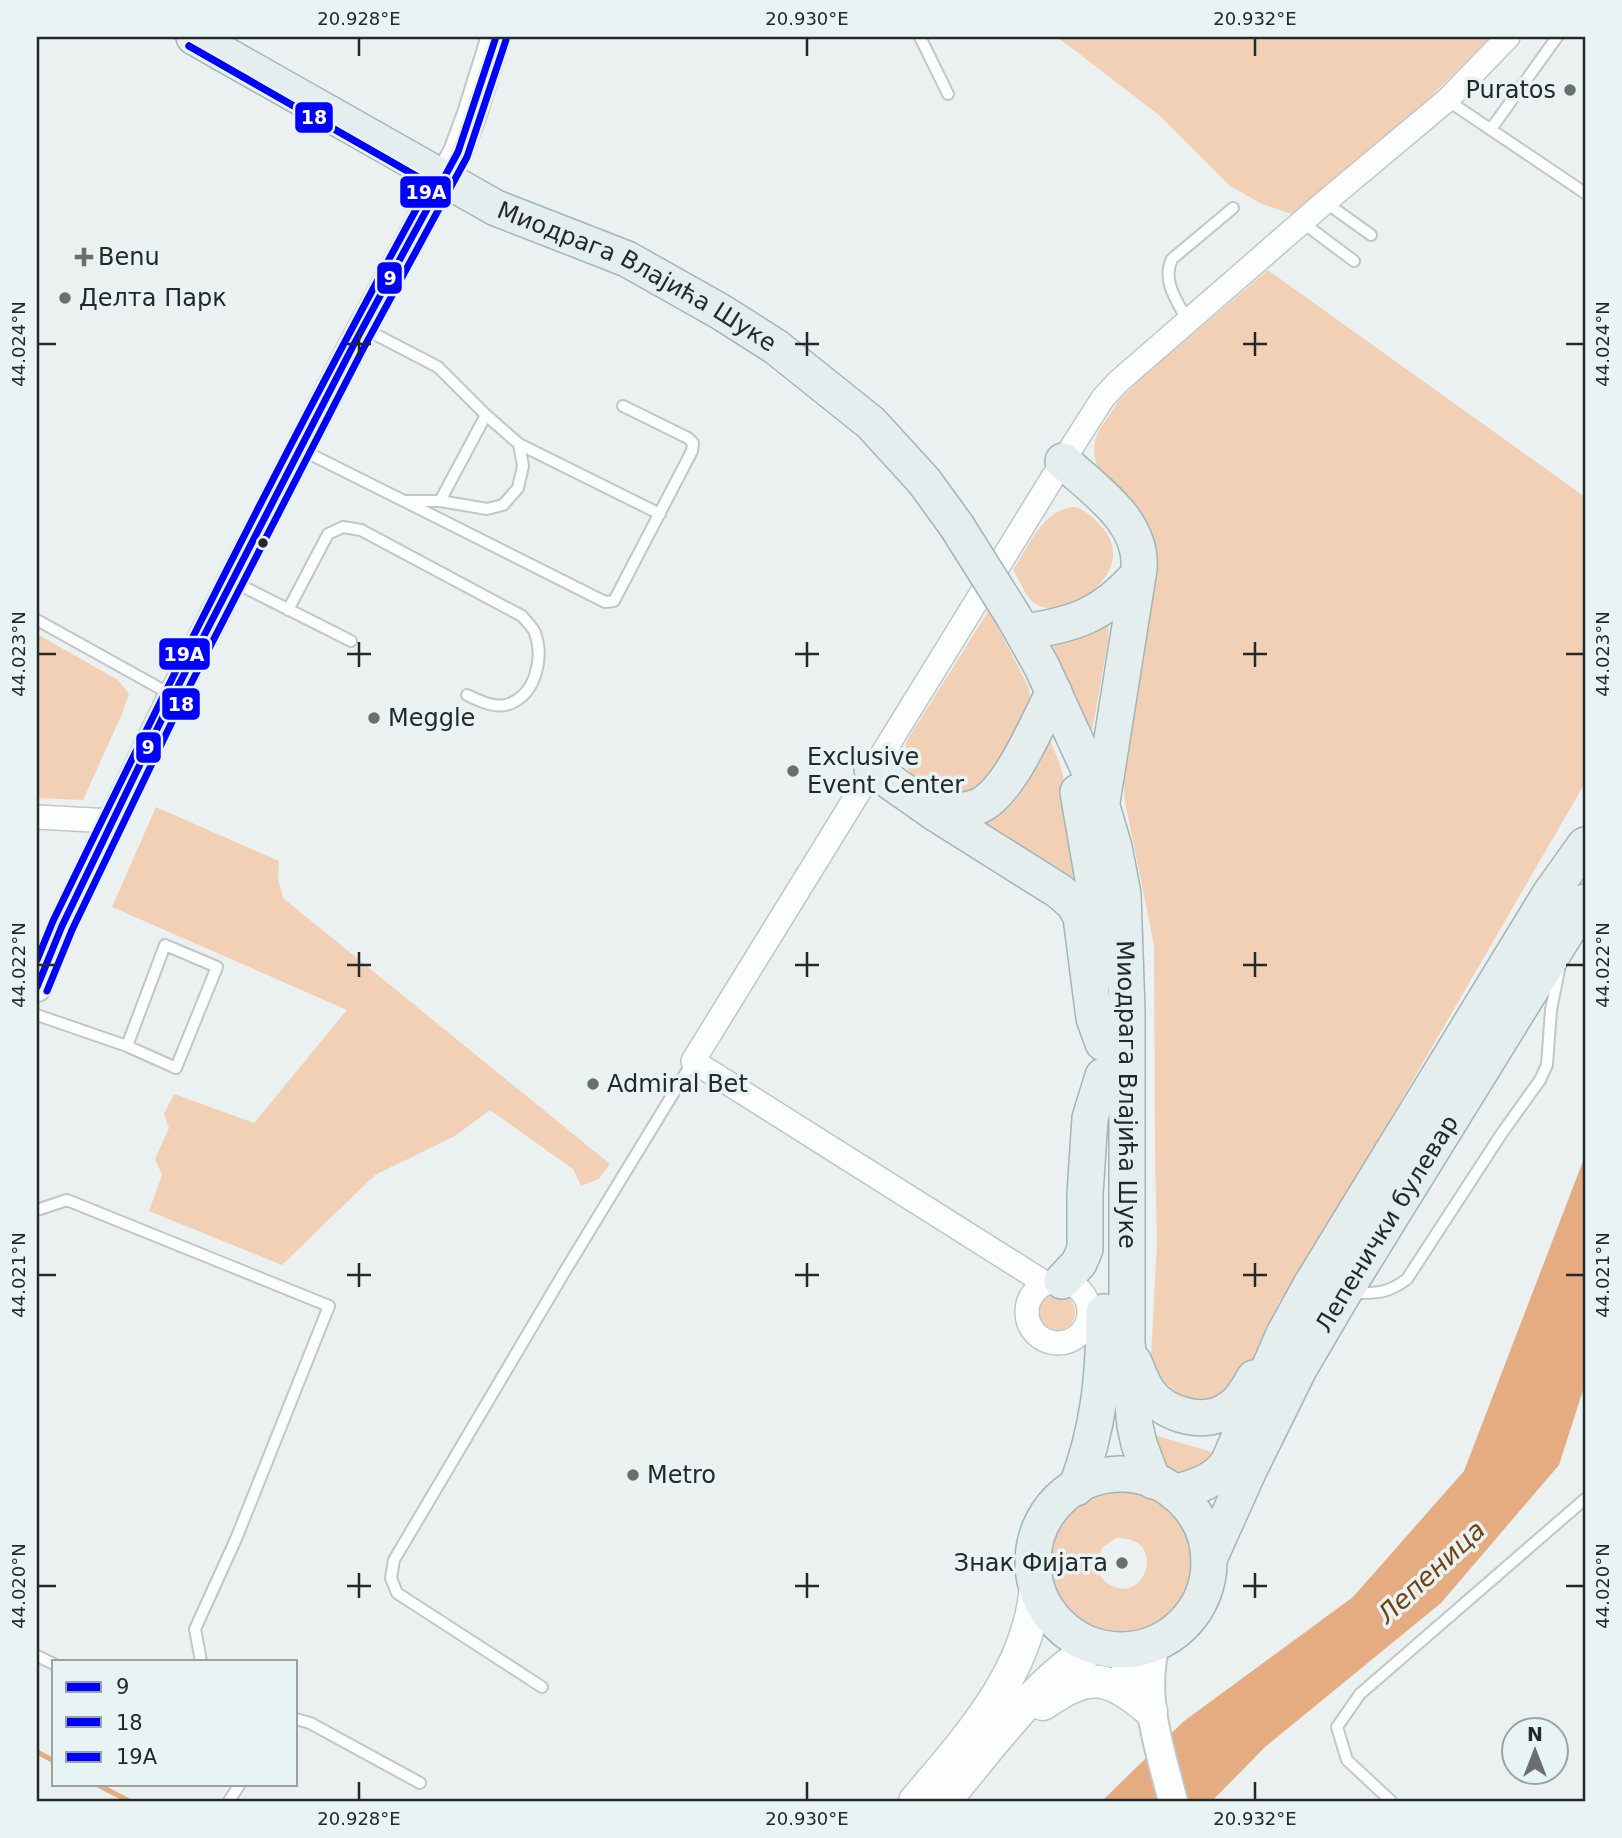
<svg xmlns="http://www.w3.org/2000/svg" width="1622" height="1838" font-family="'DejaVu Sans',sans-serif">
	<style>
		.green { fill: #f2d0b5; fill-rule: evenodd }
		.water { fill: #e4ac80 }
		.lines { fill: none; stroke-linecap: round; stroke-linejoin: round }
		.stream { stroke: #e4ac80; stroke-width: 5 }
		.service-casing { stroke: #c1c6c6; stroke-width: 14 }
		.minor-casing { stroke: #c1c6c6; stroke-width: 26 }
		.tertiary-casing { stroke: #c1c6c6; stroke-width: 32 }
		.secondary-casing { stroke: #c1c6c6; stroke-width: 35 }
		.primary-casing { stroke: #a2b5b6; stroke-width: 38 }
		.service { stroke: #fcfdfd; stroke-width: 10 }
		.minor { stroke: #fcfdfd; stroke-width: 23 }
		.tertiary { stroke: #fcfdfd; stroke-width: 28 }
		.secondary { stroke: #fcfdfd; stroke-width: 32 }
		.primary { stroke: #e4eeee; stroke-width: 35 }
		.primary-bridge-casing { stroke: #a2b5b6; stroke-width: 38; stroke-linecap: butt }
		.primary-bridge { stroke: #e4eeee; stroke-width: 35 }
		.bus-1-casing { stroke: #e8f3f4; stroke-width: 12 }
		.bus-2-casing { stroke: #e8f3f4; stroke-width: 12 }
		.bus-3-casing { stroke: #e8f3f4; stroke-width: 12 }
		.bus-1 { stroke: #00f; stroke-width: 7 }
		.bus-2 { stroke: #00f; stroke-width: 7 }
		.bus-3 { stroke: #00f; stroke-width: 7 }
		.ticks { fill: none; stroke: #242828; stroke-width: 2.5 }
		.poi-dot { fill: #6a6e6e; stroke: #e8f3f4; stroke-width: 2.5 }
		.bus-dot { fill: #242828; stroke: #e8f3f4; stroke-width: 2.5 }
		.labels { text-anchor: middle; stroke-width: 7; stroke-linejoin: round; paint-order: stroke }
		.poi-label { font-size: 24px; fill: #242828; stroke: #e8f3f4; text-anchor: start }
		.street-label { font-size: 24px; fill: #242828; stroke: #e8f3f4 }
		.water-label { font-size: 26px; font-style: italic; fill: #764111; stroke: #e8f3f4 }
		.line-badge { stroke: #e8f3f4; stroke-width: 2.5 }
		.badge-label { font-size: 19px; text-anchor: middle; font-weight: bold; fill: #fff }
		.neatline { fill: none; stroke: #242828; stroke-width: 2.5 }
		.ticks-label { font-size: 18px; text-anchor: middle; fill: #242828 }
	</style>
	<rect width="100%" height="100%" fill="#ebf1f1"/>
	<path class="green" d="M1061 37H1491L1423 104 1297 216 1262 204 1230 186 1160 116 1060 39Z
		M1268 270 1585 497V783L1305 1266 1279 1302 1245 1381 1230 1398 1184 1406 1181 1395 1158 1377 1151 1357 1157 1243 1155 1154 1154 945 1125 802 1122 759 1153 569 1111 483 1097 467 1094 454 1095 440 1100 429 1118 402 1141 378Z
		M1075 507C1086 510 1092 517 1100 525 1145 569 1063 627 1033 602 1025 596 1019 579 1013 570 1029 546 1042 509 1075 507Z
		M989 610 1029 688 1030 699 1029 710 998 778 972 797 938 796 917 783 908 769 905 756 906 742Z
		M1109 621 1108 641 1092 731H1088L1045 640Z
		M37 634 118 680 129 694 122 714 83 800 37 798Z
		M1048 736 1060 764 1071 809 1077 879 1073 880 976 823C1020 813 1033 774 1048 736Z
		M156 807 279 861 278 878 283 898 610 1164 599 1179 581 1186 573 1169 490 1110 455 1136 375 1175 282 1265 149 1211 162 1175 155 1159 169 1128 164 1114 174 1094 254 1123 347 1010 112 907Z
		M1037 1312a19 19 0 1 1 38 0a19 19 0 1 1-38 0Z
		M1151 1434 1219 1454C1203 1472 1190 1484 1165 1473Z
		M1125 1487C1222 1500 1219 1629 1128 1637 1108 1638 1090 1631 1074 1619 1055 1604 1044 1577 1047 1553 1053 1512 1086 1490 1125 1487ZM1116 1538C1167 1536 1147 1603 1112 1586 1102 1582 1099 1574 1096 1564L1102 1548Z"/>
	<path class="water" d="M1585 1156V1384L1559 1465 1441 1603 1265 1747 1212 1801H1102L1184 1721 1353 1597 1464 1471Z"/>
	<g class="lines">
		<path class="stream" d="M37 1752 54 1761
			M96 1784 129 1801"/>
		<defs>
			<path id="service" d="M920 37 948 94
				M1447 100 1585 193
				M1491 129 1557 37
				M1325 202 1371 235
				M1302 222 1354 261
				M1188 322C1178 302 1161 281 1172 259L1233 208
				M519 444 660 514
				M300 449 404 501H440L486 415 438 367 363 328
				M404 501 605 602 614 601 692 451 693 443 688 438 623 406
				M440 501 487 509 503 505 518 488 523 466 519 444 486 415
				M232 581 351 641
				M288 610 328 534 343 527 361 530 522 616C526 621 533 627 535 633 544 658 536 694 509 704 495 709 480 701 467 695
				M37 620 172 695
				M165 945 217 967 176 1068 127 1046Z
				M37 1015 127 1046
				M37 1210 67 1200 329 1306 236 1539 195 1629 201 1661
				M1353 1293C1377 1293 1387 1294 1407 1279L1502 1133 1540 1080 1547 1065 1551 1010 1559 970
				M37 1656 54 1664
				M542 1687 397 1593 391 1578 394 1560 565 1271 693 1061
				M296 1719 310 1723 420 1783
				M229 1801 240 1784
				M1391 1801 1347 1760 1337 1727 1360 1694 1585 1499"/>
			<path id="minor" d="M37 817 112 821
				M1027 1312a31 31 0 1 1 62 0a31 31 0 1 1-62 0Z
				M1045 1283 693 1061 1063 461 1103 398 1119 381 1325 202 1447 100 1508 37"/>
			<path id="tertiary" d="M37 987 62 926 173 696 353 346 458 152 472 114 496 37
				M1156 1642C1140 1696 1160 1749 1173 1801
				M1116 1649 1128 1666 1147 1702"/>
			<path id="secondary" d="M1043 1704C1090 1671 1108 1675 1151 1711
				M952 1792C991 1746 1043 1673 1097 1646
				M915 1801C968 1738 1030 1672 1036 1585"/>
			<g id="primary">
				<path id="s1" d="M194 37 496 208 627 259 721 312 776 347 871 423 924 481 956 525"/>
				<path d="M1063 461C1094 490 1143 521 1139 569L1102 802"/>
				<path id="s2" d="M1014 617 1042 667 1095 783 1114 847 1123 894 1127 1011V1342L1135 1426 1139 1444 1153 1481"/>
				<path d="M1023 632C1074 625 1103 615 1138 575"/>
				<path d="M872 769 935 813 1059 891 1074 904 1081 917 1094 1018 1103 1043"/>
				<path d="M1078 792 1099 914 1103 972"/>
				<path d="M935 813C950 812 965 812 979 806 1011 791 1037 723 1054 692"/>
				<path d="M1062 1281 1079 1263 1085 1249V1194L1090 1118 1103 1076"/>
				<path d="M1134 1362C1138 1372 1142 1383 1148 1392 1166 1416 1206 1427 1231 1408 1242 1401 1248 1389 1254 1378"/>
				<circle cx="1121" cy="1562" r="88"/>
				<path d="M1076 1488C1099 1429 1104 1374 1104 1312"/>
				<path d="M1175 1493C1195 1487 1216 1481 1228 1463L1284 1334 1311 1285 1550 894 1585 845"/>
				<path id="s3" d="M1209 1559 1250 1468 1299 1369 1343 1294 1585 902"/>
			</g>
		</defs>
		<use href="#service" class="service-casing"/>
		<use href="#minor" class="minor-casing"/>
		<use href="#tertiary" class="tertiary-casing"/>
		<use href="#secondary" class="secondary-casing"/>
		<use href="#primary" class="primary-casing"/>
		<use href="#service" class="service"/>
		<use href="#minor" class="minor"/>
		<use href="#tertiary" class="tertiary"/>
		<use href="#secondary" class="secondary"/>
		<use href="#primary" class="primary"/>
		<defs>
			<path id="primary-bridge" d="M956 525 1014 617"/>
		</defs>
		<use href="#primary-bridge" class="primary-bridge-casing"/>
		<use href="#primary-bridge" class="primary-bridge"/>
		<defs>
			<path id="bus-1" d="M37 987 62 926 173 696 353 346 458 152 496 37"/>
			<path id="bus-2" d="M189 46 439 189
				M47 991 72 930 182 701 362 351 467 157 506 40"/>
			<path id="bus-3" d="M37 960 53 921C173 673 297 426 430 184L189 46"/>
		</defs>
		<use href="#bus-1" class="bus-1-casing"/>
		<use href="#bus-2" class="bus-2-casing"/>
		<use href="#bus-3" class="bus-3-casing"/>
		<use href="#bus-1" class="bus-1"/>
		<use href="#bus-2" class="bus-2"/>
		<use href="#bus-3" class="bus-3"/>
	</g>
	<path class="ticks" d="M359 38V56M807 38V56M1255 38V56M359 332V356M807 332V356M1255 332V356M38 344H56M347 344H371M795 344H819M1243 344H1267M1566 344H1584M359 642V667M807 642V667M1255 642V667M38 654H56M347 654H371M795 654H819M1243 654H1267M1566 654H1584M359 952V977M807 952V977M1255 952V977M38 965H56M347 965H371M795 965H819M1243 965H1267M1566 965H1584M359 1263V1287M807 1263V1287M1255 1263V1287M38 1275H56M347 1275H371M795 1275H819M1243 1275H1267M1566 1275H1584M359 1573V1598M807 1573V1598M1255 1573V1598M38 1586H56M347 1586H371M795 1586H819M1243 1586H1267M1566 1586H1584M359 1782V1800M807 1782V1800M1255 1782V1800"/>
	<g class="poi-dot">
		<circle cx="1570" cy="90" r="7"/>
		<path d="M80.5 246.5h7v7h7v7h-7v7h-7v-7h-7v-7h7z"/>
		<circle cx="65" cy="298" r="7"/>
		<circle cx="374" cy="718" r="7"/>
		<circle cx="793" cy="771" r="7"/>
		<circle cx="593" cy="1084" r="7"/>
		<circle cx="633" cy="1475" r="7"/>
		<circle cx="1122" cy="1563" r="7"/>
	</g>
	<circle class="bus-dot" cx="263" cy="543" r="6"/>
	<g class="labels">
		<g class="poi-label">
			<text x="1556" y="98" text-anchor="end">Puratos</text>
			<text x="98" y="265">Benu</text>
			<text x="79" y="306">Делта Парк</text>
			<text x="388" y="726">Meggle</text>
			<text x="807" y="765">Exclusive<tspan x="807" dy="28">Event Center</tspan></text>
			<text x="607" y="1092">Admiral Bet</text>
			<text x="647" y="1483">Metro</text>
			<text x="1108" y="1571" text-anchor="end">Знак Фијата</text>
		</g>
		<g class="street-label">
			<text dy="8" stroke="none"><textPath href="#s1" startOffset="504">Миодрага Влајића Шуке</textPath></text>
			<text dy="8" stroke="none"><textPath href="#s2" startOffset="500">Миодрага Влајића Шуке</textPath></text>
			<text dy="8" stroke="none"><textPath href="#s3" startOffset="380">Лепенички булевар</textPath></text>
		</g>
		<g class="water-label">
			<text transform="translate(1431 1572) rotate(-43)" y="9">Лепеница</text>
		</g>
	</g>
	<g class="line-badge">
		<rect x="294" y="101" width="40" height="33" rx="7" fill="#00f"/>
		<rect x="399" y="175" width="53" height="34" rx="7" fill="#00f"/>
		<rect x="376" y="261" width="27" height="34" rx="7" fill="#00f"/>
		<rect x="158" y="637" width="53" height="34" rx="7" fill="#00f"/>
		<rect x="161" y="687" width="40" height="34" rx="7" fill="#00f"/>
		<rect x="135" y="731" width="27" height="33" rx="7" fill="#00f"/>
	</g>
	<g class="badge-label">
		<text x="314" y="124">18</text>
		<text x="426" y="199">19А</text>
		<text x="390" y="285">9</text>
		<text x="184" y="661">19А</text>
		<text x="181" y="711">18</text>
		<text x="148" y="754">9</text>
	</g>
	<rect width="1622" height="1838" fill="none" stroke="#e8f3f4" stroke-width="77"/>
	<rect x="52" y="1660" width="245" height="126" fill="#e8f3f4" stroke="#9aa2a2" stroke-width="2"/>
	<rect x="66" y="1682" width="35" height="10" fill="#0000ff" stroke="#9aa2a2" stroke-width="2"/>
	<text x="116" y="1694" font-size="21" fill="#242828">9</text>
	<rect x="66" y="1717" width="35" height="10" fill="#0000ff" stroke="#9aa2a2" stroke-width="2"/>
	<text x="116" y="1730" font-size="21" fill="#242828">18</text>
	<rect x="66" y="1752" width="35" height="10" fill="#0000ff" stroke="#9aa2a2" stroke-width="2"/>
	<text x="116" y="1764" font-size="21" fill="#242828">19А</text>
	<g transform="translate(1535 1751)"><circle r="33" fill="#e8f3f4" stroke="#9aa2a2" stroke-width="2"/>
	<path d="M0-5L12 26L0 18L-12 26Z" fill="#6a6e6e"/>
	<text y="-10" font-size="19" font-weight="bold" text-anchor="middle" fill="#242828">N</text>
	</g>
	<rect x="38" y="38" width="1546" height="1762" class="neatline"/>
	<g class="ticks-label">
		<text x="359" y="25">20.928°E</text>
		<text x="807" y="25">20.930°E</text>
		<text x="1255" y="25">20.932°E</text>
		<text transform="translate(19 344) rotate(-90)" y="6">44.024°N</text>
		<text transform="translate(1603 344) rotate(-90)" y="6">44.024°N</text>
		<text transform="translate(19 654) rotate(-90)" y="6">44.023°N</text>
		<text transform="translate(1603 654) rotate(-90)" y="6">44.023°N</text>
		<text transform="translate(19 965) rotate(-90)" y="6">44.022°N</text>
		<text transform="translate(1603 965) rotate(-90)" y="6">44.022°N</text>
		<text transform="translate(19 1275) rotate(-90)" y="6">44.021°N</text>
		<text transform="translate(1603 1275) rotate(-90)" y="6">44.021°N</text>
		<text transform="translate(19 1586) rotate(-90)" y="6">44.020°N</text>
		<text transform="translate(1603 1586) rotate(-90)" y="6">44.020°N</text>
		<text x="359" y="1825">20.928°E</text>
		<text x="807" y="1825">20.930°E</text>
		<text x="1255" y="1825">20.932°E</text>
	</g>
</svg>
